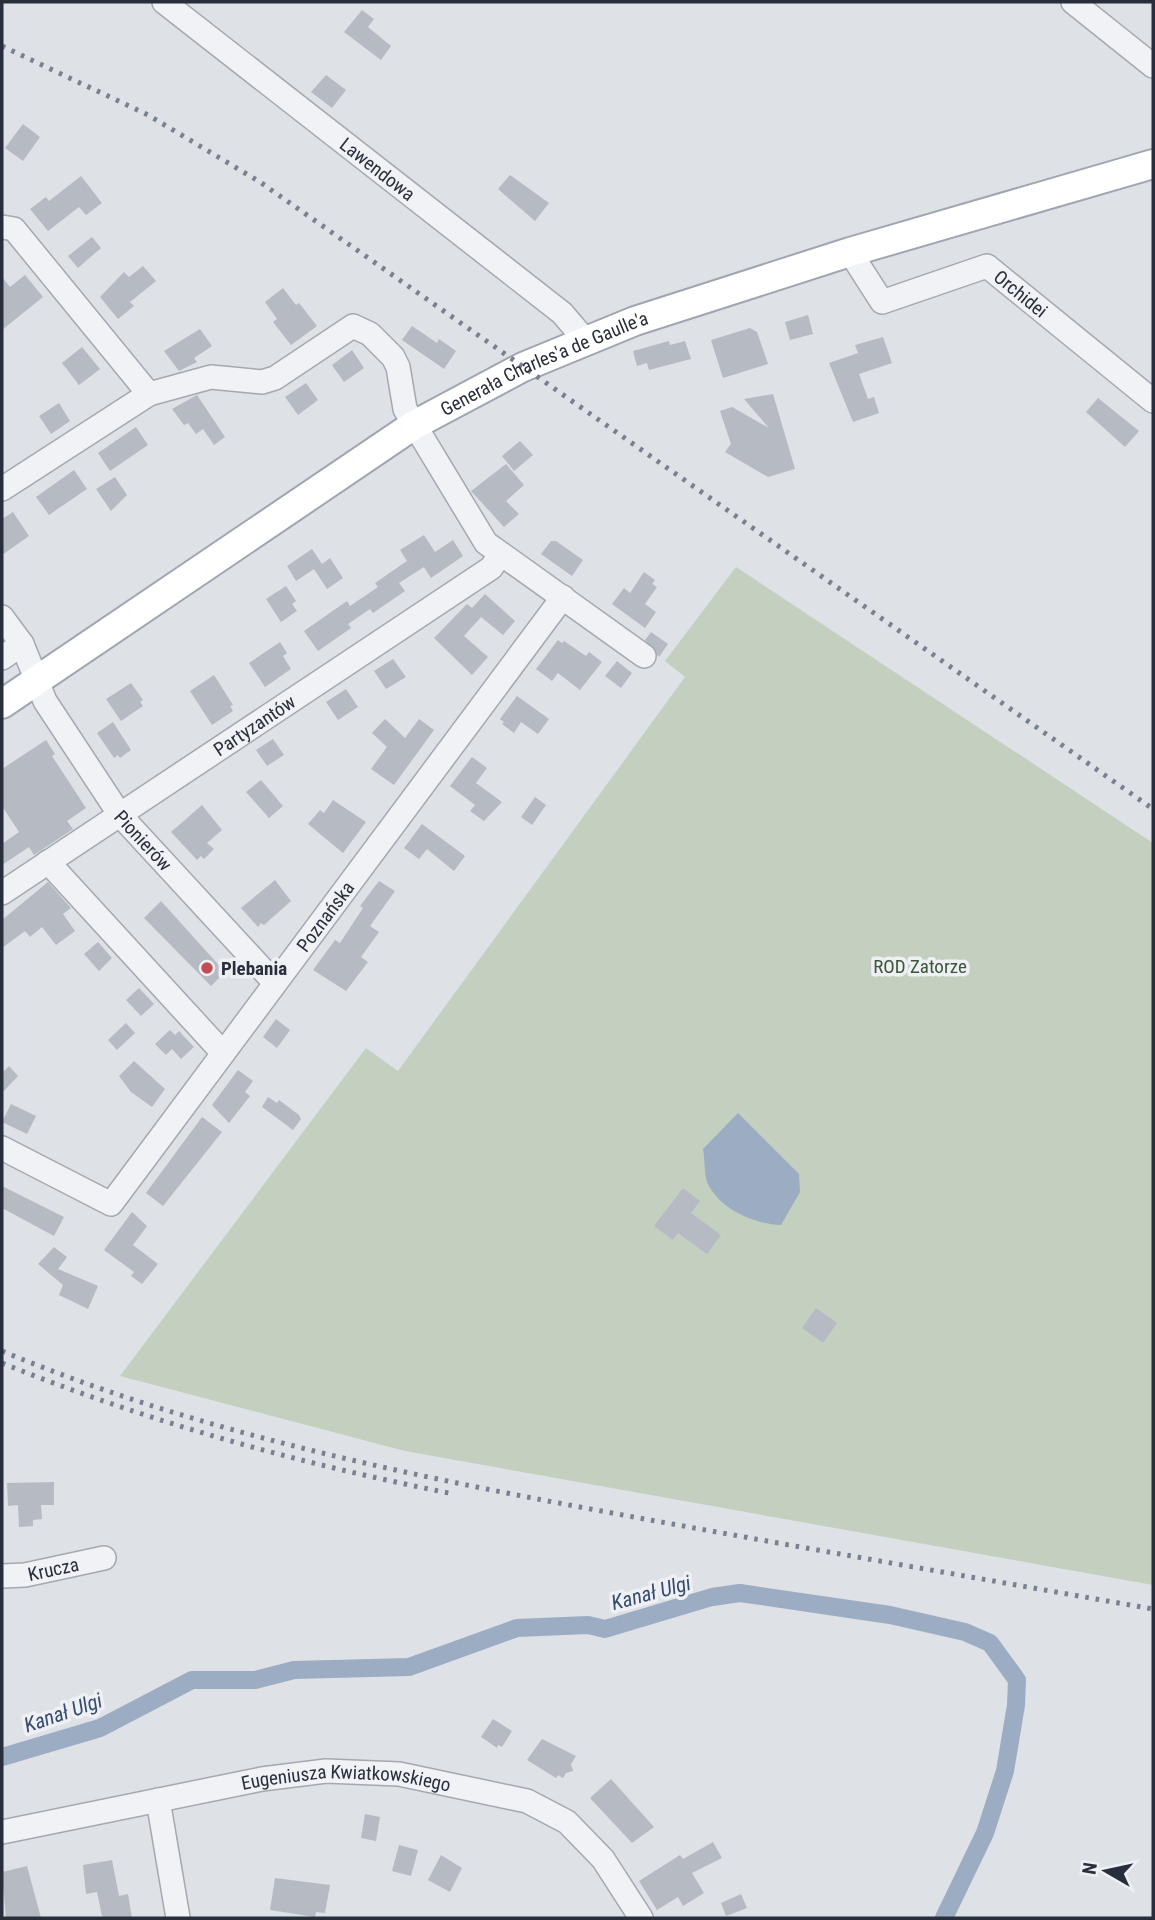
<svg xmlns="http://www.w3.org/2000/svg" width="1155" height="1920" font-family="'Roboto Condensed',sans-serif">
	<style>
		.green { fill: #c3d0c0 }
		.water { fill: #9cacc3 }
		.lines { fill: none; stroke-linecap: round; stroke-linejoin: round }
		.canal { stroke: #9cacc3; stroke-width: 18 }
		.building { fill: #b6bac3 }
		.minor-casing { stroke: #a4a8b0; stroke-width: 26 }
		.major-casing { stroke: #9fa5b1; stroke-width: 32 }
		.minor { stroke: #f1f2f5; stroke-width: 23 }
		.major { stroke: #fff; stroke-width: 28 }
		.rail { stroke: #79808f; stroke-width: 5; stroke-dasharray: 3.5 7; stroke-linecap: butt }
		.poi-dot { fill: #c14e57; stroke: #eef0f4; stroke-width: 2.5 }
		.labels { text-anchor: middle; stroke-width: 7; stroke-linejoin: round; paint-order: stroke }
		.street-label { font-size: 19px; fill: #292e3c; stroke: #eef0f4 }
		.park-label { font-size: 19px; fill: #3b5638; stroke: #eef0f4 }
		.poi-label { font-size: 19px; font-weight: bold; fill: #292e3c; stroke: #eef0f4; text-anchor: start }
		.water-label { font-size: 21px; font-style: italic; fill: #374b6c; stroke: #eef0f4 }
	</style>
	<rect width="100%" height="100%" fill="#dee1e6"/>
	<path class="green" d="M736 567 1153 843V1585L405 1451 120 1376 366 1048 398 1071 685 677 665 661Z"/>
	<path class="water" d="M738 1113 799 1174 800 1192 781 1225C754 1224 719 1209 707 1182 704 1173 705 1158 703 1149Z"/>
	<g class="lines">
		<path class="canal" d="M2 1757 100 1728 192 1680H255L294 1670 409 1667 517 1628 588 1625 605 1629 712 1597 740 1593 890 1615 965 1632 990 1643 1017 1680 1016 1705 1005 1771 985 1833 944 1918"/>
	</g>
	<path class="building" d="M362 10 374 19 368 27 391 46 381 60 344 32Z
		M326 75 346 90 332 108 311 92Z
		M23 124 40 137 23 161 5 148Z
		M510 175 549 203 535 221 498 189Z
		M81 176 102 203 86 215 79 207 48 231 30 209 46 197 49 201Z
		M92 237 101 248 78 268 68 256Z
		M143 266 156 281 130 302 134 306 118 319 100 297 124 272 129 277Z
		M25 275 43 297 2 330V277L10 287Z
		M283 288 296 305 299 303 317 326 291 345 273 322 277 319 265 302Z
		M808 315 813 334 790 340 785 322Z
		M412 326 437 343 439 339 456 351 444 369 402 340Z
		M750 328 757 332 768 364 723 378 711 340Z
		M200 329 212 346 194 358 197 362 179 371 164 351Z
		M883 337 892 363 859 374 868 399 874 397 879 413 853 422 829 363 858 353 855 345Z
		M669 341 670 345 685 341 691 359 649 370 647 363 637 366 633 351Z
		M82 347 100 369 79 385 62 363Z
		M352 350 364 368 344 382 332 365Z
		M306 383 318 400 298 415 285 397Z
		M773 394 795 469 768 477 725 452 731 444 720 411 732 407 769 428 744 399Z
		M197 395 225 437 214 445 203 429 196 434 188 423 184 425 172 409Z
		M1098 398 1139 431 1125 447 1086 412Z
		M59 403 70 421 51 434 39 416Z
		M136 427 148 445 110 471 98 453Z
		M520 441 533 455 514 471 502 456Z
		M506 464 524 485 506 501 519 514 504 527 471 491Z
		M74 470 87 489 49 515 36 497Z
		M115 477 127 495 111 511 96 489Z
		M13 512 29 536 2 555V519Z
		M424 535 435 552 453 540 463 556 431 578 424 567 399 583 405 591 373 613 370 609 348 624 351 628 318 651 304 631 347 601 350 606 378 587 375 583 407 561 400 550Z
		M551 541H556L583 560 572 576 541 554Z
		M312 549 322 564 330 558 343 578 327 589 314 569 296 581 287 566Z
		M644 572 655 580 652 584 657 587 645 604 656 612 645 628 612 604 624 588 630 593Z
		M286 586 296 601 292 604 297 611 281 622 266 599Z
		M485 594 515 621 503 635 481 617 464 636 488 657 472 675 434 638 467 604 472 608Z
		M651 632 668 644 659 657 645 640Z
		M558 640 562 643 564 641 586 656 589 652 602 662 580 690 558 673 552 681 536 669Z
		M280 642 287 653 283 656 291 669 265 687 249 663Z
		M393 659 406 677 386 689 374 671Z
		M617 661 632 673 621 688 605 676Z
		M214 675 233 705 230 706 233 711 212 725 190 691Z
		M131 683 143 700 140 702 143 706 121 721 106 699Z
		M346 689 358 707 338 720 326 702Z
		M517 696 549 719 538 734 521 722 514 733 502 724 504 722 500 719Z
		M385 719 405 738 419 719 434 730 394 785 371 769 387 747 372 733Z
		M113 722 131 750 120 758 118 755 114 758 97 733Z
		M273 739 284 755 267 766 256 750Z
		M46 740 55 754 52 756 86 808 67 821 73 829 34 855 29 847 2 865V844L19 832 2 806V769Z
		M472 757 487 768 476 783 502 802 484 821 470 811 475 805 450 786Z
		M261 780 283 806 269 818 246 792Z
		M535 797 546 805 532 825 521 817Z
		M333 800 366 822 343 853 308 824 320 810 324 813Z
		M202 805 222 830 207 843 214 849 204 859 201 856 197 860 171 832Z
		M422 824 465 856 454 871 427 849 419 859 404 848Z
		M275 880 291 901 264 925 261 923 258 927 241 908Z
		M379 881 395 891 370 926 379 932 361 957 368 962 346 991 313 970 335 940 340 943 363 908 360 906Z
		M48 882 71 908 63 914 75 931 56 945 42 927 30 937 25 931 2 948V920Z
		M161 901 225 972 211 986 144 918Z
		M98 942 112 958 99 971 84 954Z
		M139 988 154 1004 141 1016 126 1000Z
		M276 1019 290 1030 277 1048 263 1037Z
		M126 1023 135 1033 117 1050 108 1040Z
		M170 1030 175 1035 179 1031 194 1047 181 1059 172 1049 166 1055 155 1044Z
		M134 1061 165 1089 152 1107 131 1092 119 1076Z
		M9 1066 18 1076 2 1093V1073Z
		M238 1070 253 1081 245 1092 250 1096 229 1123 212 1105Z
		M268 1097 277 1103 279 1100 299 1115 301 1119 293 1130 262 1107Z
		M11 1104 36 1116 27 1134 2 1122Z
		M202 1117 222 1132 163 1206 146 1193Z
		M2 1186 64 1217 54 1236 2 1208Z
		M683 1188 700 1201 691 1213 721 1235 707 1254 678 1233 673 1240 654 1226Z
		M132 1212 147 1226 133 1245 158 1264 142 1284 131 1276 134 1272 104 1250Z
		M54 1247 67 1257 58 1269 98 1286 88 1309 59 1295 63 1285 38 1264Z
		M816 1308 837 1323 823 1343 802 1328Z
		M54 1482V1505H41L42 1519 33 1520V1526L19 1527 18 1505 8 1506 7 1483Z
		M493 1719 512 1731 502 1747 498 1745 497 1748 481 1737Z
		M542 1739 576 1756 571 1764 573 1771 566 1773 563 1778 558 1775 556 1778 527 1760Z
		M611 1779 654 1827 632 1843 590 1798Z
		M365 1814 380 1817 376 1841 361 1838Z
		M713 1842 722 1858 692 1873 704 1893 683 1906 678 1897 657 1910 639 1881 680 1855 683 1859Z
		M399 1845 418 1850 411 1876 392 1871Z
		M441 1855 462 1868 450 1892 428 1880Z
		M112 1860 119 1896 128 1894 132 1918H105L102 1916 97 1892 86 1894 83 1865Z
		M27 1866 41 1918H6L2 1872Z
		M275 1878 330 1885 325 1913 316 1912 315 1917 270 1910Z
		M741 1894 747 1908 726 1916 721 1903Z"/>
	<g class="lines">
		<defs>
			<g id="minor">
				<path id="s1" d="M164 2 562 313 586 341"/>
				<path d="M1073 2 1153 66"/>
				<path d="M2 227 14 229 149 394"/>
				<path id="s2" d="M850 252 882 302 987 266 1153 401"/>
				<path d="M2 489 149 394 211 377 262 382 275 378 353 326 370 334 393 357 398 367 405 409 486 543 644 656"/>
				<path id="s3" d="M2 617 22 644 45 701 120 815 275 983"/>
				<path d="M2 658 22 644"/>
				<path d="M48 862 223 1053"/>
				<path id="s4" d="M2 893 491 568 501 554"/>
				<path id="s5" d="M2 1148 111 1204 563 597"/>
				<path id="s6" d="M2 1576 25 1575 104 1558"/>
				<path d="M158 1800 178 1918"/>
				<path id="s7" d="M2 1832 262 1779 326 1771 399 1774 527 1801 567 1822 603 1859 641 1918"/>
			</g>
			<g id="major">
				<path id="s8" d="M2 704 414 425 523 367 635 321 850 252 1153 164"/>
			</g>
		</defs>
		<use href="#minor" class="minor-casing"/>
		<use href="#major" class="major-casing"/>
		<use href="#minor" class="minor"/>
		<use href="#major" class="major"/>
		<path class="rail" d="M2 46 148 115 260 182 1153 809
			M2 1351C206 1436 422 1478 639 1518 810 1549 982 1579 1153 1609
			M2 1363C148 1422 300 1464 454 1494"/>
	</g>
	<circle class="poi-dot" cx="207" cy="968" r="7"/>
	<g class="labels">
		<g class="street-label">
			<text dy="7" stroke="none"><textPath href="#s1" startOffset="271">Lawendowa</textPath></text>
			<text dy="7" stroke="none"><textPath href="#s2" startOffset="214">Orchidei</textPath></text>
			<text dy="7" stroke="none"><textPath href="#s8" startOffset="642">Generała Charles'a de Gaulle'a</textPath></text>
			<text dy="7" stroke="none"><textPath href="#s4" startOffset="303">Partyzantów</textPath></text>
			<text dy="7" stroke="none"><textPath href="#s3" startOffset="266">Pionierów</textPath></text>
			<text dy="7" stroke="none"><textPath href="#s5" startOffset="481">Poznańska</textPath></text>
			<text dy="7" stroke="none"><textPath href="#s6" startOffset="52">Krucza</textPath></text>
			<text dy="7" stroke="none"><textPath href="#s7" startOffset="350">Eugeniusza Kwiatkowskiego</textPath></text>
		</g>
		<g class="park-label">
			<text x="920" y="973">ROD Zatorze</text>
		</g>
		<g class="poi-label">
			<text x="221" y="975">Plebania</text>
		</g>
		<g class="water-label">
			<text transform="translate(651 1593) rotate(-15)" y="7">Kanał Ulgi</text>
			<text transform="translate(63 1713) rotate(-19)" y="7">Kanał Ulgi</text>
		</g>
	</g>
	<rect width="1155" height="1920" fill="none" stroke="#292e3c" stroke-width="7"/>
	<g transform="translate(1106 1871) rotate(279)" stroke="#eef0f4" stroke-width="5" paint-order="stroke">
	<path d="M0-5L12 26L0 18L-12 26Z" fill="#292e3c"/>
	<text y="-10" font-size="19" font-weight="bold" text-anchor="middle" fill="#292e3c">N</text>
	</g>
</svg>
